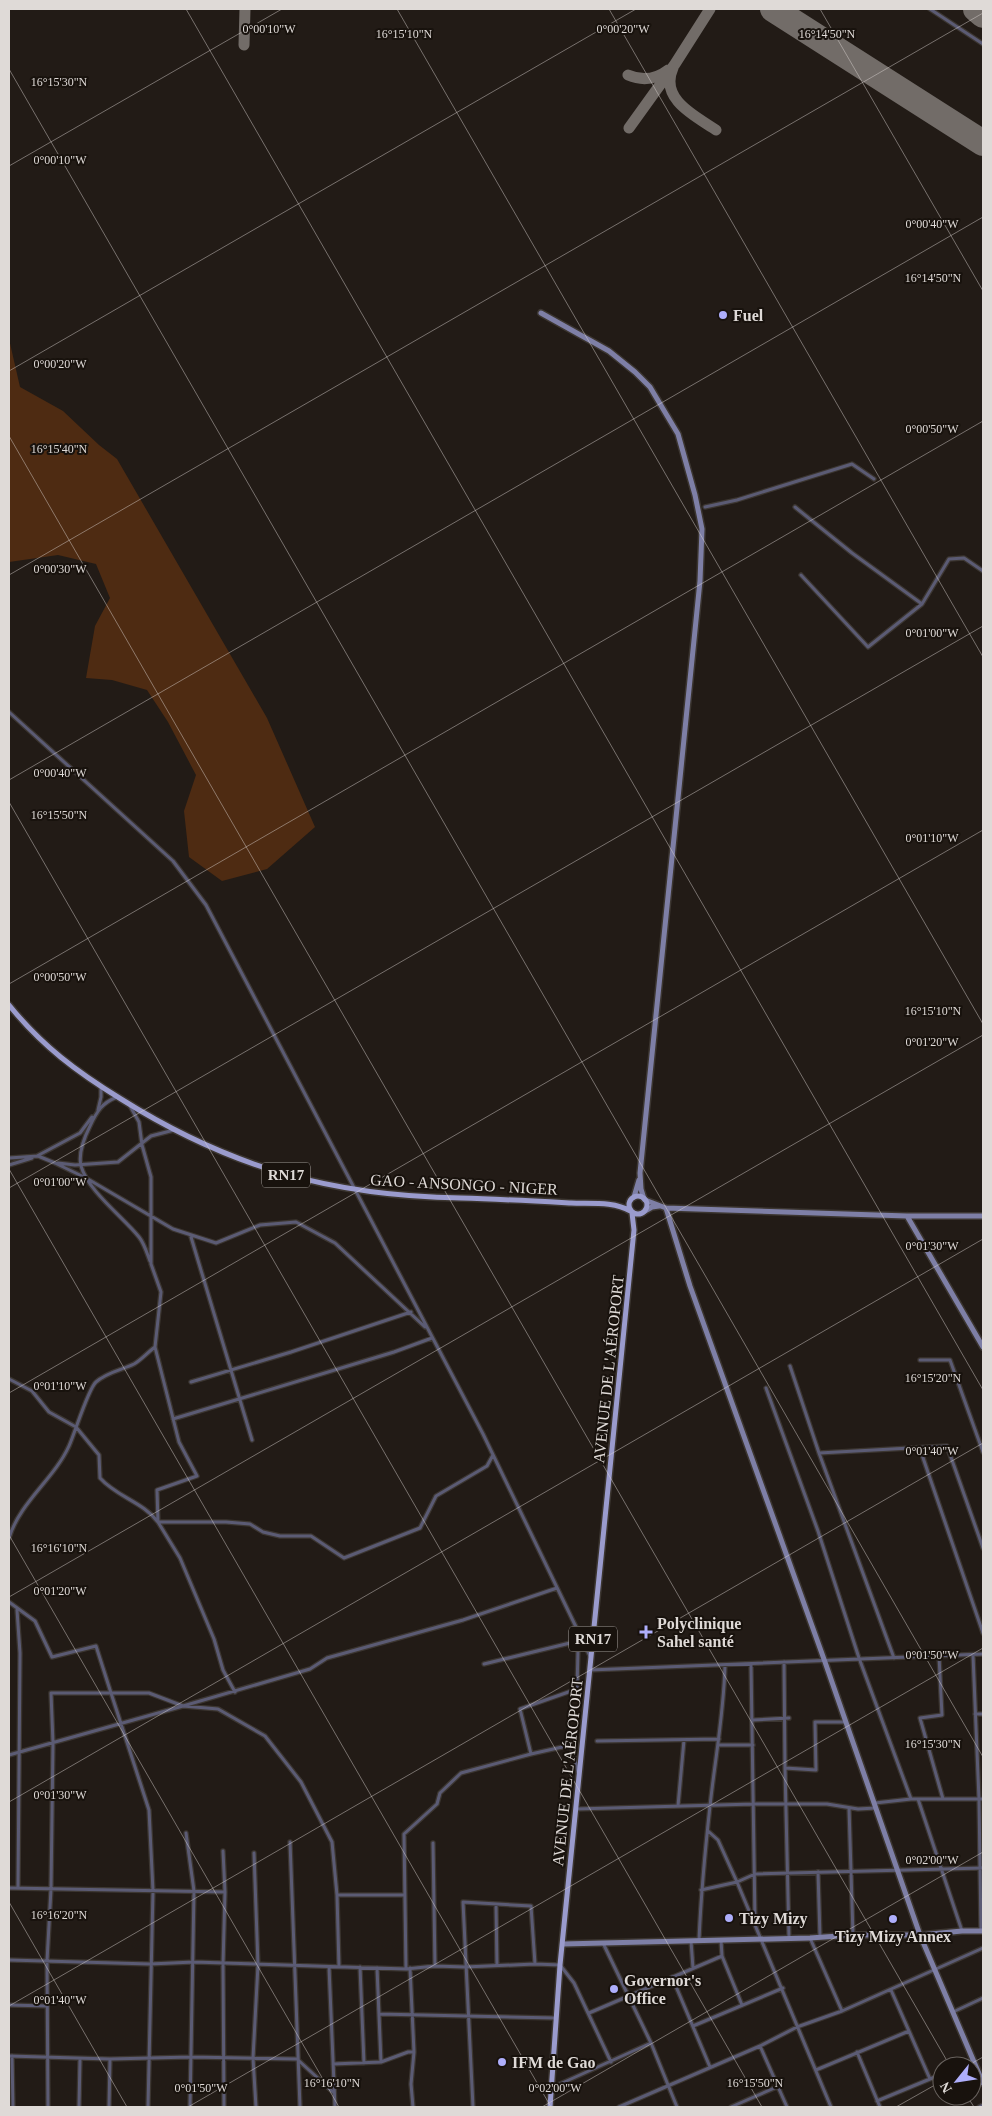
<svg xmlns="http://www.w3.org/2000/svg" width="992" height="2116" font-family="Georgia,serif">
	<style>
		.green { fill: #4e2b12 }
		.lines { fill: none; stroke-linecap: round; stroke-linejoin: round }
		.taxiway { stroke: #726c68; stroke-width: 11 }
		.runway { stroke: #726c68; stroke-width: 26 }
		.street-casing { stroke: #3c3631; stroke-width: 5.5 }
		.secondary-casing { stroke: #3c3631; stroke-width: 8 }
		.primary-casing { stroke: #3c3631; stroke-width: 8 }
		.street { stroke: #5b5b74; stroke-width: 3 }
		.secondary { stroke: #7e7fa6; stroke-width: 5 }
		.primary { stroke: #9a9bcd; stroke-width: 5 }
		.ticks { fill: none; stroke: #dfdad7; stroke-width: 1; stroke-opacity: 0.45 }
		.poi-dot { fill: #aeaefb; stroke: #18120d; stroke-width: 2 }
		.labels { text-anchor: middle; stroke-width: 4; stroke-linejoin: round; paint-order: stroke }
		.shield { fill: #18120d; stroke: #a39e9a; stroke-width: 1 }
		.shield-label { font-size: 15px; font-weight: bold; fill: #dfdad7 }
		.poi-label { font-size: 16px; font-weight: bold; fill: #dfdad7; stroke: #18120d; text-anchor: start }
		.street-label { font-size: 16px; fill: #dfdad7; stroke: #18120d }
		.ticks-label { font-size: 12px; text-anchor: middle; fill: #dfdad7; stroke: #18120d; stroke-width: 4; stroke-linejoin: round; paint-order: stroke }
	</style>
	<rect width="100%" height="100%" fill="#221b16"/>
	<path class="green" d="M9 339 20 387 63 411 99 445 117 459 267 718 315 827 267 869 222 881 189 857 184 811 196 775 168 722 147 690 112 680 86 678 95 626 110 598 96 564 58 555 9 562Z"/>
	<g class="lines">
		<path class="taxiway" d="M244 45 245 9
			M673 68C659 99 695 116 716 130
			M628 75C642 81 655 80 668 70
			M629 128 675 64 710 9"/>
		<path class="runway" d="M773 9 983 143
			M976 9 983 15"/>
		<defs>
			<path id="street" d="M930 9 983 44
				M705 507 737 500 852 464 874 479
				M795 507 852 553 922 604 949 559 964 558 983 571
				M801 575 868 647 922 604
				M9 712 173 861 206 905 483 1434 590 1656
				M117 1097C102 1103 97 1111 90 1126 84 1138 78 1153 81 1166 88 1191 123 1217 139 1237 144 1243 147 1253 150 1261
				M98 1110 101 1097V1087
				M37 1156 80 1133 92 1117
				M9 1158 38 1156 55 1163 86 1178 173 1229 216 1243 260 1225 296 1222 335 1243 425 1327
				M58 1163 75 1165 118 1162 151 1136 174 1130
				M9 1165 32 1158
				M191 1237 252 1440
				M155 1347 179 1442 197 1476 157 1490 158 1522 180 1558 214 1639 223 1670 235 1692
				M920 1360H950L983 1452
				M790 1366 819 1453 894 1658
				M9 1379 32 1391 49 1412 76 1427 99 1455 100 1478C117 1497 143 1502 158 1522H226L250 1524 263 1532 280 1536H311L344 1558 420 1528 436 1496 487 1466 493 1455
				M191 1382 291 1352 411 1312
				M766 1388 818 1531 859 1658 911 1799
				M173 1419 394 1352 432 1338
				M920 1449 983 1633
				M819 1453 947 1446 983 1548
				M9 1538C20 1502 54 1479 69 1446 75 1433 88 1389 96 1382 107 1372 122 1370 134 1364 141 1360 148 1352 155 1347L161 1292 151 1264V1177L142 1145 139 1122 130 1106
				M9 1602 35 1621 52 1657 96 1646 111 1693H149L183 1706 310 1669 327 1658 463 1620 557 1588
				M17 1610 20 1653 18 1888
				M973 1655 979 1799 981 1931
				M939 1656 942 1715 920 1718 943 1799
				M784 1662 785 1768
				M484 1664 570 1643 583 1644
				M751 1664 755 1920
				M590 1670 983 1654
				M975 1714H983
				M753 1720 789 1718
				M597 1741 719 1739
				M719 1745H753
				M531 1754 571 1745 578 1772
				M9 1755 183 1706 218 1709 265 1736 301 1782 332 1842 337 1895H404
				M918 1799 962 1931
				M875 1803 911 1799H983
				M678 1806 684 1740
				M849 1808 853 1935
				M576 1809 754 1804H827L858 1809 876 1808
				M708 1831 718 1840 737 1882 831 2107
				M186 1833 194 1891 190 2107
				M290 1842 300 2107
				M433 1843 435 1966
				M223 1851 225 1892 223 1964 224 2107
				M254 1853 258 1965 253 2058 256 2107
				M818 1872 820 1937
				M9 1888 225 1892
				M701 1890 737 1882 755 1874 983 1868
				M337 1895 339 1967
				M496 1904 497 1965
				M789 1938 785 1768 816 1770 815 1722H846
				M810 1938 842 2011
				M699 1940C701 1895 705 1851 710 1806 715 1759 724 1713 725 1665
				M721 1940 722 1956 742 2005
				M691 1941 693 1968
				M603 1943 651 2043 677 2107
				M9 1960 150 1964 194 1962 406 1969 435 1966 465 1967 535 1964 560 1965 574 1983 611 2062
				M329 1967 335 2107
				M360 1967 364 2063
				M410 1968 414 2052 411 2084 413 2107
				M406 1969 404 1834 437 1804 440 1793 461 1773 531 1754 520 1709 577 1689 578 1650 584 1644
				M672 1977 710 2067
				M891 1990 930 2079
				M9 2005 47 2006
				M953 2012 983 1998
				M589 2013 722 1956
				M379 2014 556 2018
				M693 2026 783 1988
				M760 2046 787 2107
				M857 2052 880 2107
				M9 2056 110 2059 191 2057 297 2059 334 2093
				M12 2056 13 2107
				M381 2062 408 2052H414
				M333 2064 381 2062 377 1968
				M960 2066 973 2060
				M816 2070 909 2031
				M551 2088 651 2043
				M877 2101 942 2074
				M48 2107 47 1961 51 1889 53 1743 51 1693H111L149 1810 153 1891 148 2107
				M79 2107 80 2059
				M109 2107 110 2059
				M473 2107 463 1902 531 1906 535 1964
				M619 2107 760 2046 797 2027 842 2011 983 1948
				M731 2107 779 2086
				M979 2107 983 2105"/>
			<path id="secondary" d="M541 313 609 351 635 372 650 387 678 434 695 495 702 529 700 581 640 1173 641 1189 644 1199
				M634 1197 639 1180
				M645 1200 666 1208 907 1216H983
				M666 1208 690 1286 825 1662 920 1935 983 2083
				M645 1211 652 1207 659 1206
				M907 1216 983 1347
				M563 1944 810 1938 853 1935H920L962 1931H983"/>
			<path id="primary" d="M9 1005C42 1046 77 1072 121 1099 231 1168 332 1196 461 1198 498 1199 534 1201 571 1203 589 1204 614 1201 630 1211
				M629 1205a9 9 0 1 1 18 0a9 9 0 1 1-18 0Z
				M550 2107 560 1965 634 1230 632 1213"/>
		</defs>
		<use href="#street" class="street-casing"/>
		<use href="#secondary" class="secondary-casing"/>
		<use href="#primary" class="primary-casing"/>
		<use href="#street" class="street"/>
		<use href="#secondary" class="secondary"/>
		<use href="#primary" class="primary"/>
	</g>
	<path class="ticks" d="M186 9 983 1390M397 9 983 1024M609 9 983 657M820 9 983 291M9 69 983 1757M9 166 282 9M9 371 636 9M9 436 950 2066M9 575 983 13M9 780 983 217M9 802 762 2107M9 984 983 421M9 1169 551 2107M9 1188 983 626M9 1393 983 830M9 1535 339 2107M9 1597 983 1035M9 1802 983 1239M9 1902 127 2107M9 2006 983 1443M967 2066 983 2057M967 2096 974 2107M188 2107 983 1648M542 2107 983 1852M896 2107 942 2081"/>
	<g class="poi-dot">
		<circle cx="723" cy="315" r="5"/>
		<path d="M643.5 1624.5h5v5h5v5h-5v5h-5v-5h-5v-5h5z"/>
		<circle cx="729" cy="1918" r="5"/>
		<circle cx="893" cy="1919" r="5"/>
		<circle cx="614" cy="1989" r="5"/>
		<circle cx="502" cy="2062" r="5"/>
	</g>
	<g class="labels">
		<g class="shield">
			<rect x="262" y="1162.5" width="48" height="25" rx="4"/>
			<rect x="569" y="1626.5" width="48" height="25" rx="4"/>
		</g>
		<g class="shield-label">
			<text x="286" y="1180">RN17</text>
			<text x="593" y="1644">RN17</text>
		</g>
		<g class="poi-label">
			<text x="733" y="321">Fuel</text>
			<text x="657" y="1629">Polyclinique<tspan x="657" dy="18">Sahel santé</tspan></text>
			<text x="739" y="1924">Tizy Mizy</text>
			<text x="893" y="1942" text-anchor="middle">Tizy Mizy Annex</text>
			<text x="624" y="1986">Governor's<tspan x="624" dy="18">Office</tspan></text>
			<text x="512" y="2068">IFM de Gao</text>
		</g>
		<g class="street-label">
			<text transform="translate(464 1184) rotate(3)" y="6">GAO - ANSONGO - NIGER</text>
			<text transform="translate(608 1369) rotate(-84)" y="6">AVENUE DE L'AÉROPORT</text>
			<text transform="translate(567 1772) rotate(-84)" y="6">AVENUE DE L'AÉROPORT</text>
		</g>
	</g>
	<g class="ticks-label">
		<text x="269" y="33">0°00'10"W</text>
		<text x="623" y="33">0°00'20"W</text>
		<text x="827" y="38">16°14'50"N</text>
		<text x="404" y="38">16°15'10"N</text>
		<text x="59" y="86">16°15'30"N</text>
		<text x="60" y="164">0°00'10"W</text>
		<text x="932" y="228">0°00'40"W</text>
		<text x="933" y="282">16°14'50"N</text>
		<text x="60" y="368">0°00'20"W</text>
		<text x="932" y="433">0°00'50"W</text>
		<text x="59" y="453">16°15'40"N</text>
		<text x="60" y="573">0°00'30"W</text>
		<text x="932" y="637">0°01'00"W</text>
		<text x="60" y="777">0°00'40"W</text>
		<text x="59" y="819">16°15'50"N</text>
		<text x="932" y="842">0°01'10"W</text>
		<text x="60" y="981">0°00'50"W</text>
		<text x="933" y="1015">16°15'10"N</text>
		<text x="932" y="1046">0°01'20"W</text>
		<text x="60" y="1186">0°01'00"W</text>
		<text x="932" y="1250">0°01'30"W</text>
		<text x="933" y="1382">16°15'20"N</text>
		<text x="60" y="1390">0°01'10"W</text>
		<text x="932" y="1455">0°01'40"W</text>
		<text x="59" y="1552">16°16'10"N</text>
		<text x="60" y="1595">0°01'20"W</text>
		<text x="932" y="1659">0°01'50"W</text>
		<text x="933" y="1748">16°15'30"N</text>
		<text x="60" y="1799">0°01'30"W</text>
		<text x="932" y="1864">0°02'00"W</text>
		<text x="59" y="1919">16°16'20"N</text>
		<text x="60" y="2004">0°01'40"W</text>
		<text x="332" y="2087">16°16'10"N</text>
		<text x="755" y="2087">16°15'50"N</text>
		<text x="201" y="2092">0°01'50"W</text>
		<text x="555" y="2092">0°02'00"W</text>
	</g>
	<rect width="992" height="2116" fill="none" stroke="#dfdad7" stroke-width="20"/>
	<g transform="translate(957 2081) rotate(240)"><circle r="24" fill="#18120d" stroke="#68625e"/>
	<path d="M0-4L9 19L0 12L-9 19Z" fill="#aeaefb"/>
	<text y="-8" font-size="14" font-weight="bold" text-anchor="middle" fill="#dfdad7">N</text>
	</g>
</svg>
